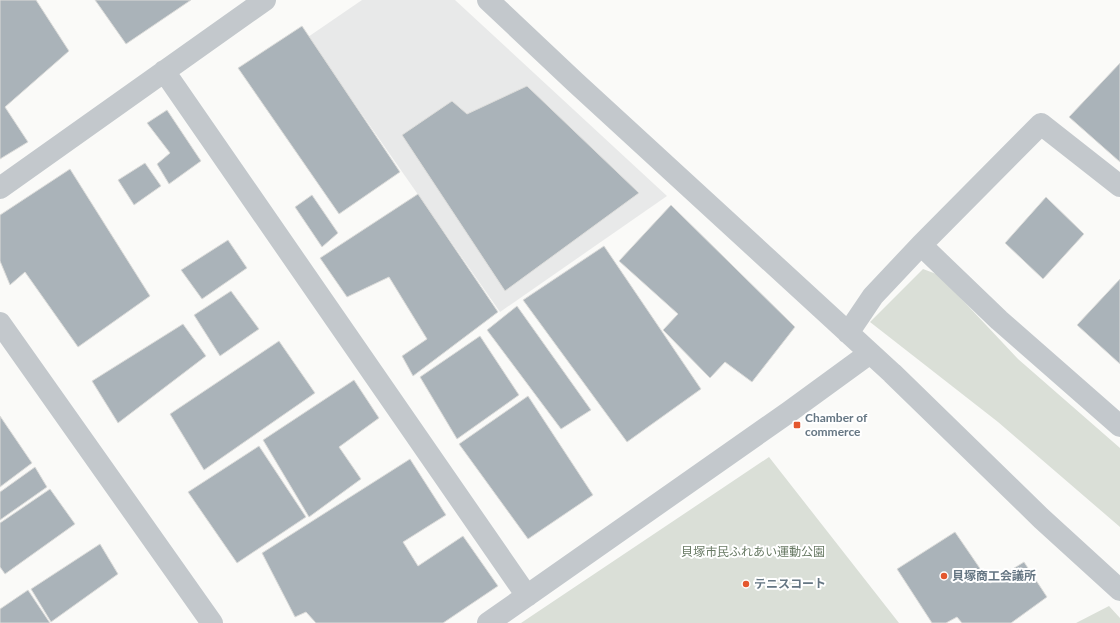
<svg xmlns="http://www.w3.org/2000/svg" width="1120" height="623" font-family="Lato,'Noto Sans JP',sans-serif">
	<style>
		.built { fill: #e8e9e9 }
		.green { fill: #dadfd7 }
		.building { fill: #aab3b9; stroke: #dcdcda }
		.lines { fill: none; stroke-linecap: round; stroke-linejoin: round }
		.minor { stroke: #c3c8cc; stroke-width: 22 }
		.poi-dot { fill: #e4572e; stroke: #fff; stroke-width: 1.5 }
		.labels { text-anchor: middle; stroke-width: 4; stroke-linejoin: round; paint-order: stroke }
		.poi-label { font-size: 12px; font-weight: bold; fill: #657683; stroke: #fff; text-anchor: start }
		.park-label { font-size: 12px; fill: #687a64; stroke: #fff }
	</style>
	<rect width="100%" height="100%" fill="#fafaf8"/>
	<path class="built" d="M362 0H455L667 196 500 312 308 37Z"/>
	<path class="green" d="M923 269 939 275 1018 359 1120 448V527L998 422 870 322Z
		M769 457 899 623H521Z
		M1109 606 1120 618V623H1076Z"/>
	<path class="building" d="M0 0H36L69 51 5 107 28 142 0 159Z
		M95 0H191L126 44Z
		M302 26 400 172 339 214 238 68Z
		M1120 63V162L1069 117Z
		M527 86 639 193 505 291 402 135 452 101 467 114Z
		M167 110 201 161 169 184 157 164 170 153 147 123Z
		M145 163 161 186 134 205 118 180Z
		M70 169 150 296 78 347 25 272 10 285 0 261V215Z
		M418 194 498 312 413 376 402 356 427 339 389 277 347 297 320 258Z
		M312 195 338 233 322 247 295 207Z
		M1046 197 1084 234 1043 279 1005 243Z
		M671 205 795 327 752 382 725 362 710 378 663 330 678 314 619 261Z
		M228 240 247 268 202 299 181 270Z
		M604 246 701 389 627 442 523 300Z
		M1120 279V364L1077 325Z
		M231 291 259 329 220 356 194 315Z
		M517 306 591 410 561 429 487 330Z
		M183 324 206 356 118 423 92 381Z
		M480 336 519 395 457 439 420 377Z
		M279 341 315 393 204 470 170 414Z
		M354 380 379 418 339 447 361 479 309 517 263 440Z
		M528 396 593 495 528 539 459 444Z
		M0 416 32 463 0 487Z
		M259 446 306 517 237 563 188 492Z
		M410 459 446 515 403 542 418 566 463 536 498 586 443 623H316L306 612 295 617 262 553Z
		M35 467 47 487 0 520V492Z
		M50 489 75 524 5 574 0 567V523Z
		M955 532 990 583 1024 562 1047 597 1011 623H962L957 617 946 623H932L897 569Z
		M100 544 118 574 51 622 31 589Z
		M28 590 50 623H0V609Z"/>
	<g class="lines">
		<path class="minor" d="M488 0 575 82 892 373 1042 519 1120 590
			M164 71 527 596
			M0 188 265 0
			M921 245 1041 124 1120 186
			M0 323 212 623
			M848 333 873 296 921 245 999 320 1120 426
			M488 623 789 412 870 353"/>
	</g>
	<g class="poi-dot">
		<rect x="793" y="421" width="8" height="8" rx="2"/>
		<circle cx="944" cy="576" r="4"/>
		<circle cx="746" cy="584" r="4"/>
	</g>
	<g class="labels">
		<g class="poi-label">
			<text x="805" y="422">Chamber of<tspan x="805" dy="14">commerce</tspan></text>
			<text x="952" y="580">貝塚商工会議所</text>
			<text x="754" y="588">テニスコート</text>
		</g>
		<g class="park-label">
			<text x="753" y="556">貝塚市民ふれあい運動公園</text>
		</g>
	</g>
</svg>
